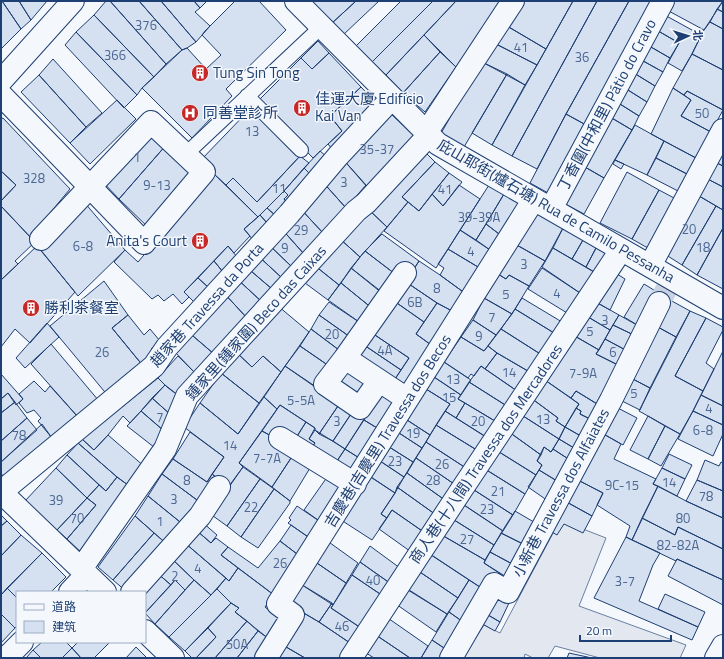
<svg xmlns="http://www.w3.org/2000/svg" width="724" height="659" font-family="'Titillium Web','Noto Sans SC',sans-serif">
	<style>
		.parking { fill: #e3e8f0; stroke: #687fa3 }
		.building { fill: #d5e0f0; stroke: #1d3f73 }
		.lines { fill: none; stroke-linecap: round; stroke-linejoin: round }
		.street-tunnel { stroke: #c9d2e0; stroke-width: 22; stroke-dasharray: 22 11; stroke-linecap: butt }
		.lane-casing { stroke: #1d3f73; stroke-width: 16 }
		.street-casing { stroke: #1d3f73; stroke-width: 24 }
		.secondary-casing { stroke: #1d3f73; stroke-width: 24 }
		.lane { stroke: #f4f7fb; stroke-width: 14 }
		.street { stroke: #f4f7fb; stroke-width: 22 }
		.secondary { stroke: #f4f7fb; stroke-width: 22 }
		.labels { text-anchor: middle; stroke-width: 3; stroke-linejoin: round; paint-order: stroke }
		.number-label { font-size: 13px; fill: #4b6792 }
		.poi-label { font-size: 15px; fill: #1d3f73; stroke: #f4f7fb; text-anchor: start }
		.street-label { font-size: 15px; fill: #1d3f73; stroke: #f4f7fb }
	</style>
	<rect width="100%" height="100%" fill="#f4f7fb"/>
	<path class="parking" d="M560 520 606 538 579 606 686 645 680 658H600L555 646 548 658H533L525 654 524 658H462L484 625 500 633Z"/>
	<path class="building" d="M1 1H2L21 29 2 48 1 46Z
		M2 1H19L31 20 21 29Z
		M19 1H47L31 20Z
		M106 1H110L166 64 154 77 94 15Z
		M110 1H139L182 50 166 64Z
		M139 1H161L196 42 187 48 182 50Z
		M161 1H194L200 8 195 12 210 26 196 42Z
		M194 1H207L200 8Z
		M235 1H259L286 30 226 89 232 96 192 138 142 88 182 50 187 48 206 69 221 55 202 35 205 31Z
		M313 1H356L331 24 312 2Z
		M356 1H379L343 35 331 24Z
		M401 1H433L372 62 356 46Z
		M433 1H456L386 75 372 62Z
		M456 1H500L456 67 424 35Z
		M525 1H573L546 49 507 26Z
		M573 1H597L512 156 492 145Z
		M597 1H629L566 114 537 169 512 156Z
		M629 1H656L586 125 566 114Z
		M669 1H723L704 30 665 9Z
		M723 1V12L717 9Z
		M717 9 723 12V29L710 22Z
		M661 13 701 35 692 54 682 71 668 63 679 43 653 28Z
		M94 15 154 77 142 88 137 95 76 32Z
		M710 22 723 29V70L692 54 704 30Z
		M507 26 546 49 537 65 496 44Z
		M653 28 679 43 670 58 644 43Z
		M76 32 137 95 124 108 65 45Z
		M424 35 440 52 403 93 386 75Z
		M318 41 329 53 312 69 301 58Z
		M644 43 670 58 663 72 636 57Z
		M496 44 537 65 525 85 482 62Z
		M440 52 456 67 425 112 403 93Z
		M329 53 361 87 330 116 342 131 313 158 258 101 301 58 312 69Z
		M692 54 723 70V110L687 91 684 95 673 88Z
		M636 57 663 72 655 86 629 70Z
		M53 59 102 113 86 127 39 75Z
		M482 62 507 74 464 147 440 135Z
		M629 70 655 86 647 102 620 85Z
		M507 74 525 85 492 145 472 133Z
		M39 75 86 127 70 143 21 92Z
		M620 85 647 102 639 116 612 99Z
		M361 87 381 108 333 150 328 144 342 131 330 116Z
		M673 88 691 100 681 116 711 132 696 158 651 134Z
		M687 91 723 110 711 132 681 116 691 100 684 95Z
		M612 99 639 116 632 130 605 114Z
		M117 100 136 119 90 164 70 143Z
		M252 107 300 156 257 202 233 178 226 185 200 161Z
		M388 111 415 137 368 188 341 157Z
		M566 114 586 125 550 194 530 183Z
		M605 114 632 130 604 178 578 163Z
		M3 118 70 189 30 237 1 206V201L16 185 1 171V119Z
		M148 125 167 144 119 199 99 178Z
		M635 125 664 141 647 175 615 160Z
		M664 141 696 158 687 174 656 158Z
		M723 142V166L711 160Z
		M167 144 195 172 153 232 119 199Z
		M423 150 435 162 402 197 408 202 387 227 367 208Z
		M320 151 327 157 314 178 304 168Z
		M300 156 309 163 284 191 258 217 226 185 233 178 257 202Z
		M341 157 366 185 346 208 321 180Z
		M656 158 687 174 678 191 647 175Z
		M615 160 624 164 621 169 613 164Z
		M711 160 723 166V187L702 176Z
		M435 162 449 173 419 211 402 197Z
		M578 163 604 178 584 214 558 200Z
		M304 168 314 178 288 204 284 199 288 195 284 191Z
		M1 171 16 185 1 201Z
		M627 172 659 190 632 239 600 223Z
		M213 173 258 217 244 229 250 236 234 253 228 246 184 292 189 297 182 304 173 294 164 301 158 295 152 299 114 262 125 250 138 262Z
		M449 173 462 182 443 206 432 194Z
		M702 176 723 187V210L694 193Z
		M321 180 346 208 323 233 298 206Z
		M459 185 480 199 436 268 384 231 408 202 419 211 432 194 443 206Z
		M489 185 504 194 486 224 476 240 460 230Z
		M659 190 676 199 651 247H646L632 239Z
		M284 191 288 195 284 199 288 204 276 216 267 208Z
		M694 193 716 206 682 265 663 253Z
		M504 194 525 206 503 237 486 224Z
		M84 202 125 250 78 296 40 249Z
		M1 206 35 242 15 261 18 264 1 280Z
		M298 206 323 233 304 254 280 227Z
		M716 206 723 210V228L697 275 682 265Z
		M267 208 276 216 268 224 260 215Z
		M367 208 387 227 360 257 339 238Z
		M535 212 563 228 545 261 515 244Z
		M260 215 268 224 253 240 244 229Z
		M486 224 503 237 493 252 476 240Z
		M280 227 304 254 292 267 266 242Z
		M563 228 583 240 572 259 553 248Z
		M723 228V289L697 275Z
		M460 230 493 252 483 270 448 249Z
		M382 234 419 261 410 275 399 277 365 251Z
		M339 238 360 257 339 285 314 265Z
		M583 240 596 248 586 267 572 259Z
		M266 242 292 267 282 278 255 253Z
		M515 244 545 261 529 286 509 275 506 279 498 274Z
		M37 246 75 292 30 343 15 329 1 347V280Z
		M228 246 237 257 223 272 214 261Z
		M553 248 599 275 586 297 542 267Z
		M596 248 612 257 601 276 586 267Z
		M448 249 483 270 466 294 440 275 444 268 438 264Z
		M365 251 399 277 387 296 351 268Z
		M255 253 282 278 272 289 244 265Z
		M214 261 223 272 208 287 198 278Z
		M419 261 440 275 466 294 454 312 437 303 406 282Z
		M244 265 272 289 262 302 234 276Z
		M314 265 339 285 328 300 301 280Z
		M351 268 383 294 373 309 341 283Z
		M542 268 586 297 572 316 528 289Z
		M614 272 625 279 610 310 594 301Z
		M498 274 506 279 509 275 529 286 512 314 484 298Z
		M234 276 262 302 247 318 222 291Z
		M198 278 208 287 194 302 184 292Z
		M104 281 128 315 112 328 144 367 109 397 50 326Z
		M406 282 437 303 424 322 394 301Z
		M341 283 373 309 362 324 328 300Z
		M644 284 662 295 644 329 624 317Z
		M222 291 247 318 214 354 186 330Z
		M484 298 512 314 496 335 473 320Z
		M522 298 567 325 559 336 515 309Z
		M670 300 690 311 676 337 656 326Z
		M394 301 424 322 416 334 434 347 406 391 393 382 409 358 369 331Z
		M594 301 619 315 610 330 583 314Z
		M329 302 362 324 353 339 319 315Z
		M437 303 454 312 434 347 416 334Z
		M278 306 309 332 281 372 263 356 252 367 237 353Z
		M515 309 559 336 545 357 501 329Z
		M690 311 706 318 675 376 703 391 693 411 680 434 639 411Z
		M583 314 610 330 599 350 573 335Z
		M128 315 144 335 150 329 160 341 151 349 156 354 144 367 112 328Z
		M319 315 353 339 343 353 311 329Z
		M619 315 644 329 640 338 613 325Z
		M706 318 723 327V330L706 363 714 369 703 391 675 376Z
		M473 320 496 335 484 351 461 337Z
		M47 323 59 337 25 368 16 358Z
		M613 325 640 338 633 354 605 339Z
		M656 326 676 337 650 388 629 377Z
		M311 329 343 353 332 368 300 346Z
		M501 329 545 357 533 374 497 353 488 346Z
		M186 330 214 354 197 375 173 350Z
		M369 331 409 358 401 370 361 343Z
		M573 335 599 350 596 354 624 368 602 407 576 391 571 398 542 378Z
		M461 337 484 351 488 346 497 353 485 369 481 366 474 376 471 374 468 378 444 362Z
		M605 339 633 354 624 368 596 354Z
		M361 343 401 370 393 382 353 355Z
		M51 344 99 401 78 417 31 364Z
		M300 346 332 368 318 389 285 366Z
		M723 351V406L701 395Z
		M237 353 252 367 263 356 281 372 259 403 221 373Z
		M497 353 533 374 520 393 485 369Z
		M178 356 197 375 179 396 167 387 158 378Z
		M444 362 471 380 461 395 434 377Z
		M346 364 371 382 361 397 335 379Z
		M285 366 340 403 319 434 315 430V428L280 405 277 409 264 397Z
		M481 366 520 393 510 408 469 382Z
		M221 373 259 403 238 434 200 403Z
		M1 374 23 399 16 405 8 393 1 399Z
		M434 377 461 395 458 399 465 403 456 418 445 411 450 404 426 389Z
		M629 377 650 388 640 410 618 399Z
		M158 378 165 385 130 423 123 416 108 435 94 450 82 439Z
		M542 378 579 404 565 427 556 421 558 418 531 398Z
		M34 381 45 392 50 386 78 417 52 438 38 421 41 418 34 410 27 413 19 403 23 399 19 394Z
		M469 382 510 408 500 424 458 399Z
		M165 385 179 396 171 415 152 398Z
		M380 387 402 401 382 431 364 420Z
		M426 389 450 404 430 435 404 418Z
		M576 391 602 407 594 421 580 414 581 411 576 408 579 404 571 398Z
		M8 393 15 402 1 413V399Z
		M701 395 723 406V425L693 411Z
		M264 397 277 409 239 463 243 467 229 487 212 474 224 457 184 427 200 403 238 434Z
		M152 398 171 415 165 432 141 411Z
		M531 398 558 418 556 421 565 427 559 439 520 414Z
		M342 400 355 408 333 441 319 434Z
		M15 402 27 418 1 441V413Z
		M465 403 500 424 489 439 456 418Z
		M280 405 306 422 294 441 275 438 262 431Z
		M614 406 637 418 623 445 600 432Z
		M355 408 366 416 345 449 333 441Z
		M576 408 581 411 580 414 594 421 586 439 565 427Z
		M141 411 170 436 159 451 127 426Z
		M445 411 488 438 480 452 436 425Z
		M693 411 723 425V434L713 456 678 439Z
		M520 414 559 439 551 452 544 447 541 455 509 432Z
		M648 416 665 426 648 459 630 450Z
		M27 418 37 430 1 462V441Z
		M404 418 430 435 422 448 396 431Z
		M364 420 382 431 364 461 345 449Z
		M306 422 315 428 309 439 315 443 309 451 294 441Z
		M42 424 52 438 5 477 1 474V462Z
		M436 425 480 452 469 470 426 442Z
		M665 426 680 434 661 466 648 459Z
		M565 427 586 439 579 451 559 439Z
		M315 430 345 449 333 467 309 451 315 443 309 439Z
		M262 431 275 438 295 452 272 487 239 463Z
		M396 431 422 448 413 462 386 445Z
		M190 432 224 457 207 482 173 459Z
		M509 432 541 455 537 461 542 465 536 475 496 450Z
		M600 432 621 444 614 459 656 479 653 484 658 486 632 540 626 537 630 526 597 505 603 493 574 478Z
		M108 435 145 467 132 488 117 477 78 443 82 439 94 450Z
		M559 439 579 451 573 462 553 449Z
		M426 442 469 470 460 488 416 458Z
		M78 443 117 477 106 491 67 455Z
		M386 445 413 462 404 477 377 459Z
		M544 447 551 452 553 449 573 462 562 484 539 470 542 465 537 461Z
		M345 449 364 461 353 479 333 467Z
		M496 450 536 475 525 494 485 469Z
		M295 452 313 463 290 501 272 487Z
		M669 454 692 465 685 479 662 468Z
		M67 455 99 485 87 498 56 468Z
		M416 458 460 488 449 503 407 473Z
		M173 459 207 482 212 474 218 479 201 503 162 474Z
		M377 459 404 477 395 493 366 474Z
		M705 460 719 466 721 462 723 463V491L697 480Z
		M243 467 260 479 227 526 209 513Z
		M56 468 87 498 57 530 24 502Z
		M662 468 685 479 677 496 653 484Z
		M485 469 525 494 513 515 471 488Z
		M539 470 562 484 551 503 528 487Z
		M330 473 351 485 325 525 304 510Z
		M407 473 449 503 439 517 397 487Z
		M162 474 201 503 185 526 148 496Z
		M368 475 395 493 381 514 387 518 372 540 338 518Z
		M117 477 132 488 85 556 67 539 96 505 87 498 99 485 106 491Z
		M574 478 603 493 592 516 563 500Z
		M260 479 274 489 241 537 227 526Z
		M697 480 723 491V518L686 501Z
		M658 486 686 501 723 518V549L678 527 675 535 642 518Z
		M397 487 439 517 428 535 392 510 387 518 381 514 395 493Z
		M471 488 513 515 503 531 461 503Z
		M274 489 290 501V503L258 548 241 537Z
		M148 496 185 526 169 546 135 516Z
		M87 498 96 505 67 539 57 530Z
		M563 500 592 516 583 533 564 524 557 535 547 529Z
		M461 503 503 531 494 545 451 518Z
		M297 506 325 525 314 541 288 523 291 520 289 518Z
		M392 510 428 535 414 554 379 529Z
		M515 511 539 525 527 546 501 533Z
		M1 515 7 521 1 526Z
		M135 516 154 533 113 580 98 567Z
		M451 518 494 545 485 560 440 534Z
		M642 518 675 535 678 527 723 549V580L677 559 676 561 632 540Z
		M7 521 21 535 1 556V526Z
		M202 522 217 535 211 543 196 530Z
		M291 525 314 541 301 557 280 541Z
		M196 530 211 543 216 538 228 547 221 555 238 568 229 581 185 543Z
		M154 533 169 546 127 592 113 580Z
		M501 533 527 546 516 566 490 552Z
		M440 534 485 560 484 563 502 575 492 582 486 591 427 552Z
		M21 535 42 553 1 595V556Z
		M626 537 660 553 653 565 639 601 698 627 692 640 594 598Z
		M326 540 358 563 346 583 314 561Z
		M280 541 301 557 274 595 221 555 228 547 258 568Z
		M185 543 226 578 211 595 194 580 171 558Z
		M370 546 404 571 394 586 360 562Z
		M425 551 469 580 458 598 417 570Z
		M490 552 516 566 511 580 484 563Z
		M42 553 66 577 51 592H17V598L7 588Z
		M171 558 194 580 185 590 175 580 171 585 156 572Z
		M677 559 723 580V605L668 576Z
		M314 561 346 583 333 605 299 583Z
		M360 562 394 586 386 598 352 575Z
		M238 568 274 595 265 607 281 620 269 639 235 612 239 608 231 603 217 589 226 578 229 581Z
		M417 570 458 598 447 614 406 588Z
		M156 572 171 585 145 613V592Z
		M352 575 386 598 364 630 331 608Z
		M175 580 185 590 155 624 145 613Z
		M194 580 211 595 169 637 155 624Z
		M469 580 486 591 466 624 449 612Z
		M299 583 332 603 319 622 287 603Z
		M403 587 447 614 436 632 393 602Z
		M7 588 17 598V626L15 628 1 614V595Z
		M217 589 231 603 185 651 169 637Z
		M665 594 705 612 698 627 658 609Z
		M494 595 509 603 500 622 483 612Z
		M231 603 239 608 235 612 247 621 215 658H196L216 637 208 628Z
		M332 603 333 605 331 608 364 630 353 645 319 622Z
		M302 612 319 622 353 645 345 658H305L281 644Z
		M449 612 466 624 450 652 432 640Z
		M483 612 500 622 495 631 479 622Z
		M1 614 15 628 1 643Z
		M385 616 428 646 421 658H410L373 633Z
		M247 621 258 631 237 658H215Z
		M208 628 216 637 196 658H192L185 651Z
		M258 631 269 639 257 658H237Z
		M373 633 410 658H374L363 651Z
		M432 640 450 652 447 658H421Z
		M42 642H66L72 648 63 657 64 658H41L33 650Z
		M78 642H110L94 658H81L72 648Z
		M281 644 305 658H273Z
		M136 647 147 658H126Z
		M72 648 81 658H64L63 657Z
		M33 650 41 658H26Z
		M569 653 592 658H567Z"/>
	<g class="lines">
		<path class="street-tunnel" d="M659 303 672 279"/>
		<defs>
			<path id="lane" d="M247 96 301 150
				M185 155 321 27"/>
			<path id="street" d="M296 1 438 144 650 266 723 308
				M1 95C49 144 97 194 144 243L204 172 151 122 41 239
				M426 133 513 1
				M551 209 663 1
				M650 266 723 130
				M405 273 345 358 407 399
				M345 358 325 384 360 408 379 381
				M280 438 355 484
				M1 492 154 366 167 347 289 214 338 156 392 98
				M1 492 105 592
				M81 569 165 449 187 396 356 211 366 203 429 135
				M70 592 87 574
				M132 592 200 516 219 487
				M145 631 173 658
				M6 658 22 642
				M266 658 293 615 278 604 534 199
				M351 658 460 492 621 250
				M451 658 494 584 508 592 611 400 659 303
				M716 658 723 646"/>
			<path id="secondary" d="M1 81 73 1"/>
		</defs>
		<use href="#lane" class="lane-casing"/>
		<use href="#street" class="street-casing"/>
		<use href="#secondary" class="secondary-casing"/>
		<use href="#lane" class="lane"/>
		<use href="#street" class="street"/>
		<use href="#secondary" class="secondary"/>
	</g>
	<defs>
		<symbol id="building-disc" viewBox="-11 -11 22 22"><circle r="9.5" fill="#c62828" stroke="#f4f7fb"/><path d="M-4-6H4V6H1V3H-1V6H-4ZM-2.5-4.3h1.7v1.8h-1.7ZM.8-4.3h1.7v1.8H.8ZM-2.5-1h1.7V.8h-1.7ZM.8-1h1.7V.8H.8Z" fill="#fff"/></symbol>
		<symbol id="hospital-disc" viewBox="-11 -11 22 22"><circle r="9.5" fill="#c62828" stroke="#f4f7fb"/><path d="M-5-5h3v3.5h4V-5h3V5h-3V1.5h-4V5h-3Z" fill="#fff"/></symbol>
	</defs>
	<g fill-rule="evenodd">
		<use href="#building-disc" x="190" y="63" width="20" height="20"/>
		<use href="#building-disc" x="292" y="98" width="20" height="20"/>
		<use href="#hospital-disc" x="180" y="103" width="20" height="20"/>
		<use href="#building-disc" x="190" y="231" width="20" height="20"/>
		<use href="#building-disc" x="21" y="298" width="20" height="20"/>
	</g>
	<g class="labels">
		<g class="number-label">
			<text x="146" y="30">376</text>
			<text x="521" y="52">41</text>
			<text x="115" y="60">366</text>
			<text x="582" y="62">36</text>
			<text x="702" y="118">50</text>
			<text x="252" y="136">13</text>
			<text x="377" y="154">35-37</text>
			<text x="137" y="162">1</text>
			<text x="34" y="183">328</text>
			<text x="344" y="187">3</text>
			<text x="157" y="190">9-13</text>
			<text x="279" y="193">11</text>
			<text x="445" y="194">41</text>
			<text x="479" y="222">39-39A</text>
			<text x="689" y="234">20</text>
			<text x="301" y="235">29</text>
			<text x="83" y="251">6-8</text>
			<text x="703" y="252">18</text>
			<text x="285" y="253">9</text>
			<text x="471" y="256">4</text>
			<text x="524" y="269">3</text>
			<text x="437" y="293">8</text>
			<text x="557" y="298">4</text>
			<text x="506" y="299">5</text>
			<text x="415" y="307">6B</text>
			<text x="492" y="322">7</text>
			<text x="605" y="325">3</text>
			<text x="590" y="336">5</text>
			<text x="332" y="339">20</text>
			<text x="479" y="341">9</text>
			<text x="385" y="355">4A</text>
			<text x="102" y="357">26</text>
			<text x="613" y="357">6</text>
			<text x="509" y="377">14</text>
			<text x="583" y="378">7-9A</text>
			<text x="453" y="384">13</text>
			<text x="634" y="398">5</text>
			<text x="449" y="402">15</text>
			<text x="301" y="405">5-5A</text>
			<text x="709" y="413">4</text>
			<text x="160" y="422">7</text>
			<text x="543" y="424">13</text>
			<text x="337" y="426">3</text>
			<text x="478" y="426">20</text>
			<text x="703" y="435">6-8</text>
			<text x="413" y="438">19</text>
			<text x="19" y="440">78</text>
			<text x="230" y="450">14</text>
			<text x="267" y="463">7-7A</text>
			<text x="395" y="466">23</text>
			<text x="442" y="469">26</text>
			<text x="187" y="485">8</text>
			<text x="433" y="485">28</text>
			<text x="669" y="487">14</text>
			<text x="622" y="490">9C-15</text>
			<text x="498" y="496">21</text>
			<text x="706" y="501">78</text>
			<text x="174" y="504">3</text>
			<text x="56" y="505">39</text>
			<text x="251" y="512">22</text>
			<text x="487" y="514">23</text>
			<text x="77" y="523">70</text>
			<text x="683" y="523">80</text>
			<text x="160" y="526">1</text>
			<text x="467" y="544">27</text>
			<text x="678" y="550">82-82A</text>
			<text x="280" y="568">26</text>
			<text x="198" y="573">4</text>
			<text x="175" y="581">2</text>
			<text x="373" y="585">40</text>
			<text x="625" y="586">3-7</text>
			<text x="342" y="631">46</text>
			<text x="237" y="649">50A</text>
		</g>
		<g class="poi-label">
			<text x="213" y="78">Tung Sin Tong</text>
			<text x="315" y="104">佳運大廈 Edifício<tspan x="315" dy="17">Kai Van</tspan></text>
			<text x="203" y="118">同善堂診所</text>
			<text x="187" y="246" text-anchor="end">Anita's Court</text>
			<text x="44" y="313">勝利茶餐室</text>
		</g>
		<g class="street-label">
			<text transform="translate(607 105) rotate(-62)" y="5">丁香圍(中和里) Pátio do Cravo</text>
			<text transform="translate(556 211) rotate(30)" y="5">庇山耶街(爐石塘) Rua de Camilo Pessanha</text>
			<text transform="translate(207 305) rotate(-48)" y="5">趙家巷 Travessa da Porta</text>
			<text transform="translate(256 323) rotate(-48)" y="5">鍾家里(鍾家圍) Beco das Caixas</text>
			<text transform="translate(388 431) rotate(-58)" y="5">吉慶巷(吉慶里) Travessa dos Becos</text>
			<text transform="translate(486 454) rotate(-56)" y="5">商人巷(十八間) Travessa dos Mercadores</text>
			<text transform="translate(561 493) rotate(-62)" y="5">小新巷 Travessa dos Alfaiates</text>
		</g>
	</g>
	<rect width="724" height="659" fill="none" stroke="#1d3f73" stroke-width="4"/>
	<rect x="16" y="591" width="130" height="52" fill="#f4f7fb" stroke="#9eadc5"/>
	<rect x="24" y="604" width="20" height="6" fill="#f4f7fb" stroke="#9eadc5"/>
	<text x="52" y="611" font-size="12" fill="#1d3f73">道路</text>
	<rect x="24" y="621" width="20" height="12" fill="#d5e0f0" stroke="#9eadc5"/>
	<text x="52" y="631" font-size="12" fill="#1d3f73">建筑</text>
	<g transform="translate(688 36) rotate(86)" stroke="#f4f7fb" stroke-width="3" paint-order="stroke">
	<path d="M0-3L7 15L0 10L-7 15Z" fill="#1d3f73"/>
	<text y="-6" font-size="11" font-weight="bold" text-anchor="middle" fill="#1d3f73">北</text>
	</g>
	<path d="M580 635v6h91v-6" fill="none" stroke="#1d3f73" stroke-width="2"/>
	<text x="586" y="635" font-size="12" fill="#1d3f73" stroke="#f4f7fb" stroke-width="3" paint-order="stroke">20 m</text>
</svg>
